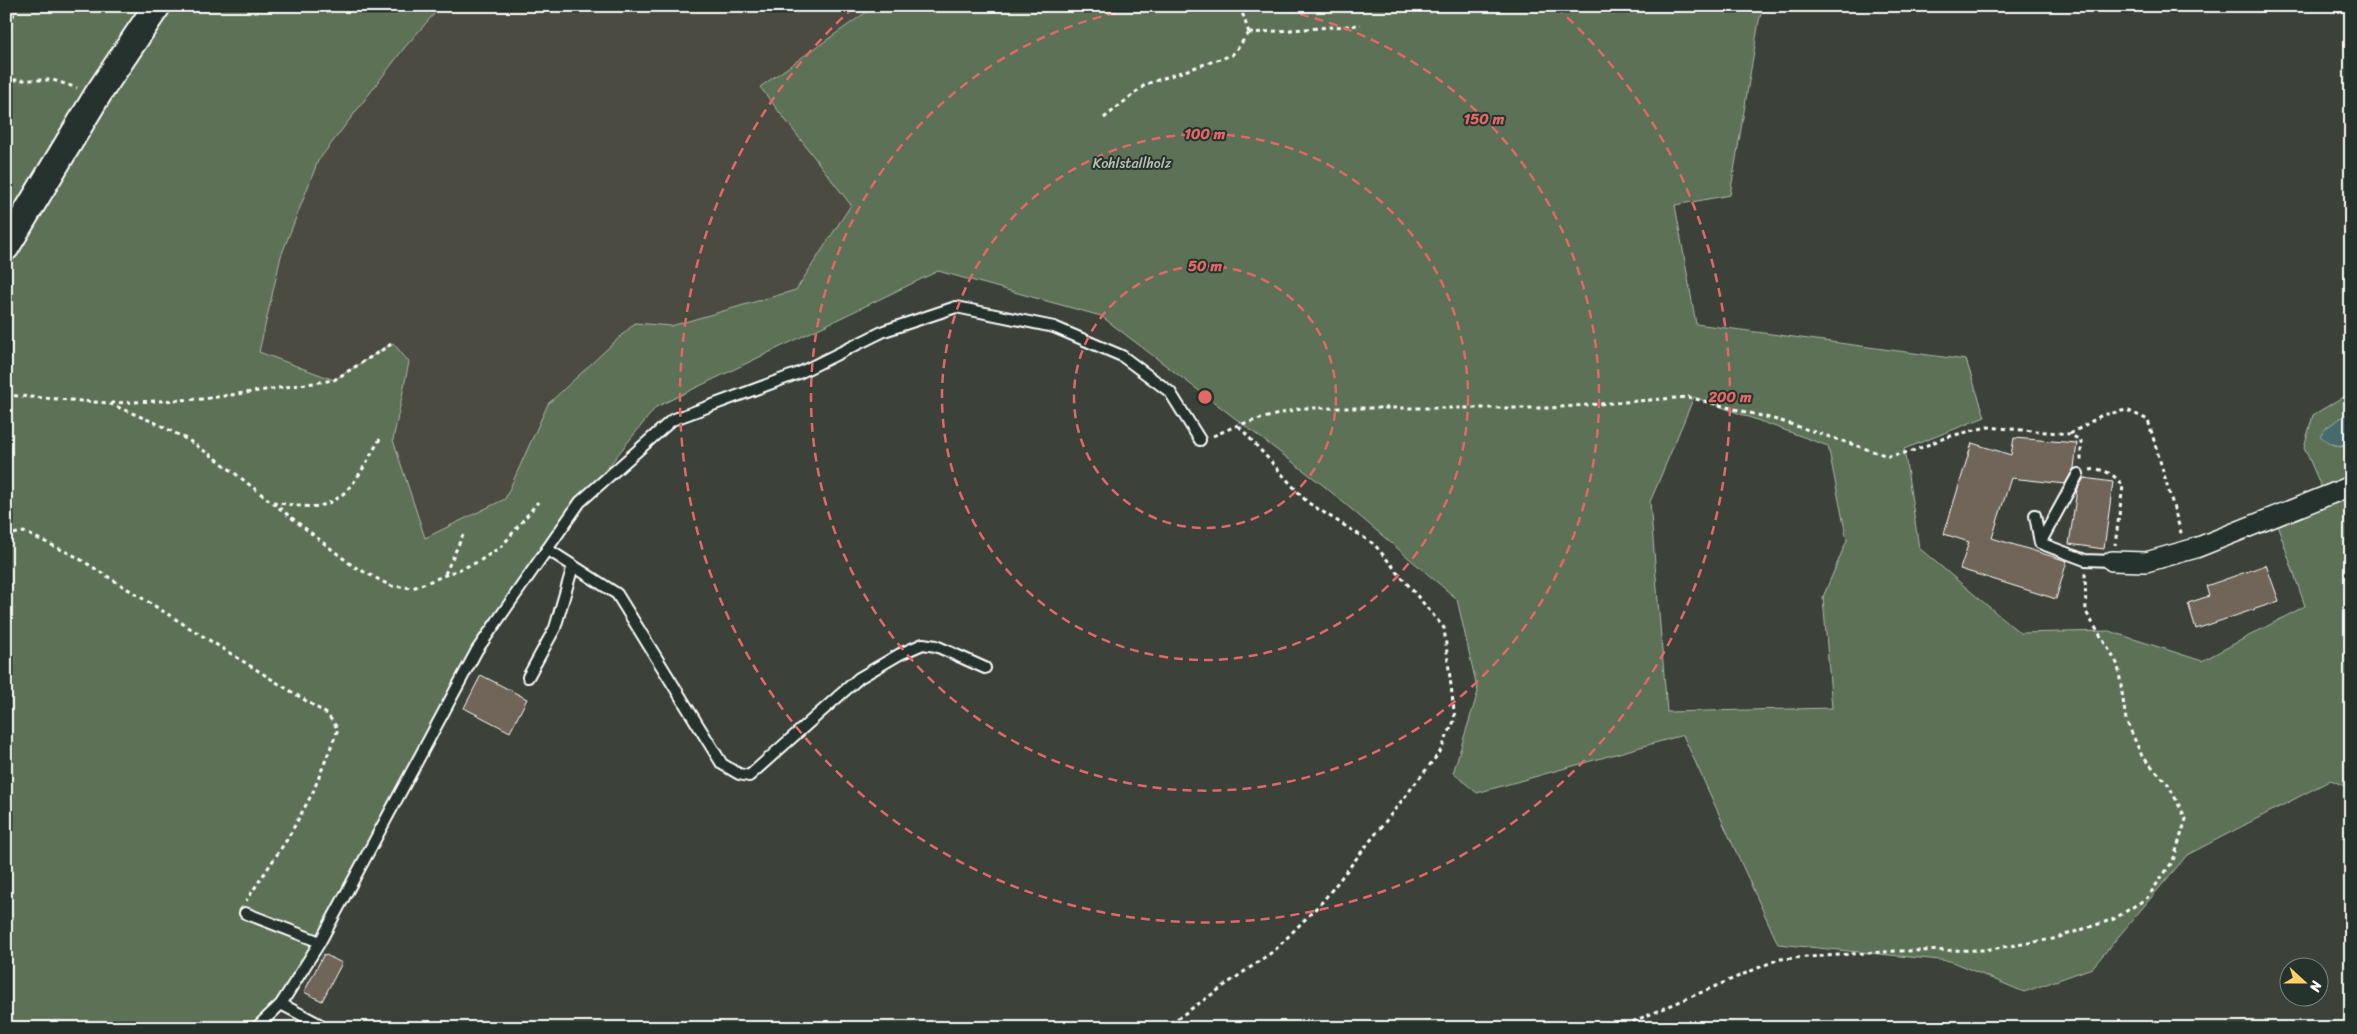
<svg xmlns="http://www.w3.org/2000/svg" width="2357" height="1034" font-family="Sriracha,sans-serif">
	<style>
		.built { fill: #4b4c43 }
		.green { fill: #5c7155; stroke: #aeb8aa; fill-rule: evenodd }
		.water { fill: #466a6a; stroke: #90a6a6 }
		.building { fill: #6f6558; stroke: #fff }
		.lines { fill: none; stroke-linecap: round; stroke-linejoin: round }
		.service-casing { stroke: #fff; stroke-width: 14 }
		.minor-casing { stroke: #fff; stroke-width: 22 }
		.secondary-casing { stroke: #fff; stroke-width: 30 }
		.path { stroke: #fff; stroke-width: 3; stroke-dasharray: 4 4; stroke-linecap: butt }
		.service { stroke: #26332d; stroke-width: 10 }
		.minor { stroke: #26332d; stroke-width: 19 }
		.secondary { stroke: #26332d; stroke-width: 26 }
		.ring { fill: none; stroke: #e26868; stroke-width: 2.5; stroke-dasharray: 9 6 }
		.labels { text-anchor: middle; stroke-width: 4; stroke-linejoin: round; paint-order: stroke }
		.park-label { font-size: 14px; fill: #b6bfb2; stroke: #26332d }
		.centre { fill: #e26868; stroke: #26332d; stroke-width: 2.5 }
		.ring-label { font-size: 15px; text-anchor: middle; font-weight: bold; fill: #e26868; stroke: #26332d; stroke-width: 4; stroke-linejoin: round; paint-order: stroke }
	</style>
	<rect width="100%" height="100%" fill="#3c423a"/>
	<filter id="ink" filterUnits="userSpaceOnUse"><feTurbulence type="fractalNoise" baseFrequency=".02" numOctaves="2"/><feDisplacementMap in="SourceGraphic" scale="10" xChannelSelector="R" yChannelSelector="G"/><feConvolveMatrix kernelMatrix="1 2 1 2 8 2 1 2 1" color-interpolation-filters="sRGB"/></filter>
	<g filter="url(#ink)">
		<path class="built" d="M369 6H875L760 87 851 205 796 290 671 326 635 323 548 404 505 499 424 539 393 440 409 363 334 380 259 352 281 256 318 161 405 47Z"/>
		<path class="green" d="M6 6H146L6 222Z
			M174 6H441L405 47 318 161 281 256 259 352 334 380 393 343 409 362 393 440 425 538 505 499 548 404 635 323 671 326 796 290 851 205 760 87 875 6H1763L1759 21 1730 195 1675 205 1696 324 1966 360 1985 417 1904 449 1919 548 2020 633 2109 631 2202 661 2305 606 2277 524 2351 492V789L2331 780 2187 855 2092 968 2024 992 1950 961 1778 944 1683 735 1477 793 1453 773 1478 692 1457 599 1324 486 1101 316 938 271 656 407 580 502 477 650 302 973 256 1028H6V271L95 124ZM1694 397 1828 446 1847 540 1823 597 1832 708 1667 712 1650 502Z
			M2351 392V411L2326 428 2329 443 2341 447 2351 444V480L2323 491 2304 447 2313 415Z"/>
		<path class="water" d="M2351 411V444C2338 448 2330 444 2320 436L2326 428Z"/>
		<path class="building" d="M2014 438 2077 443 2074 468 2065 484 2011 478 1992 538 2067 561 2056 599 1960 569 1969 542 1944 534 1972 443 2011 455Z
			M2084 478 2113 482 2104 549 2069 544 2077 490Z
			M2266 565 2279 601 2196 629 2188 603 2209 596 2206 586Z
			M481 675 527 699 510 732 464 708Z
			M324 954 342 963 322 1001 304 992Z"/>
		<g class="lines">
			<defs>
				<path id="service" d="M2035 515 2040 543 2085 560 2112 561
					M2040 543 2078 474
					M547 549 617 594 722 764 739 774 749 776 859 678 900 654 923 644 936 646 985 668
					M528 677 555 628 573 566
					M245 913 320 942
					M281 1004 319 1024
					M256 1028 281 1004 320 942 477 650 580 502 672 420 799 373 884 331 956 307 1054 327 1122 356 1170 392 1200 440"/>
				<path id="minor" d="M2112 561 2146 562 2196 548 2351 486"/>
				<path id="secondary" d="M6 247 98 94 157 6"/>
			</defs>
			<use href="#service" class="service-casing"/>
			<use href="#minor" class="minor-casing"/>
			<use href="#secondary" class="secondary-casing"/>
			<path class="path" d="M1240 6 1249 33
				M1249 33 1361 25
				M6 40 16 6
				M6 77 13 80H53L77 88
				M1104 118 1146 84 1232 55 1249 33
				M6 395 108 403 158 424 188 440 218 460 353 566 391 586 413 588 478 562 502 546 538 502
				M111 403 203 399 334 380 393 343
				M2070 434 2102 415 2127 410 2148 420 2182 536
				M1213 436 1238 425 1301 408H1549L1688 397 1781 421 1888 456 1910 452 1947 437 1987 427 2070 434 2081 441V461
				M2090 470C2102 467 2117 476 2123 486L2115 545
				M273 502C288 504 308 509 323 505 352 497 365 463 380 439
				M6 535 24 532 75 556 327 714 338 729 313 792 288 838 246 901
				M445 574 463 535
				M1164 1028 1275 950 1323 901 1440 752 1455 719 1444 628 1374 544 1307 502 1238 425
				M1618 1028 1779 959 1897 951 1984 950 2053 939 2114 919 2147 898 2173 861 2186 819 2168 784 2142 756 2126 720 2118 665 2086 612 2085 573"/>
			<use href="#service" class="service"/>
			<use href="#minor" class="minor"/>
			<use href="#secondary" class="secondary"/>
		</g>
	</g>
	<g class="ring">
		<circle cx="1205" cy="397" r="131"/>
		<circle cx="1205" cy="397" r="263"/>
		<path d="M1256 6A394 394 0 1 1 1154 6"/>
		<path d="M1556 7A525 525 0 1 1 854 7"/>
	</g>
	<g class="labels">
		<g class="park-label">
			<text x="1132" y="168">Kohlstallholz</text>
		</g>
	</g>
	<circle cx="1205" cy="397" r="8" class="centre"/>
	<g class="ring-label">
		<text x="1484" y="124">150 m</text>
		<text x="1205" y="139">100 m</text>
		<text x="1205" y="271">50 m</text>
		<text x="1730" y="402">200 m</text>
	</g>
	<rect width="2357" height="1034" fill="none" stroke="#26332d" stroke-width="25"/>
	<rect x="12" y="12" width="2332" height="1009" fill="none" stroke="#fff" stroke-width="2" filter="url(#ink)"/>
	<g transform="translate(2304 982) rotate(111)"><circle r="24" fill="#26332d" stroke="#7d8581"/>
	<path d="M0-4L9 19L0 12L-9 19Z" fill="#ffd166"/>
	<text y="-8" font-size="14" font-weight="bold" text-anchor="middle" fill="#ffffff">N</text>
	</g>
</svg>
